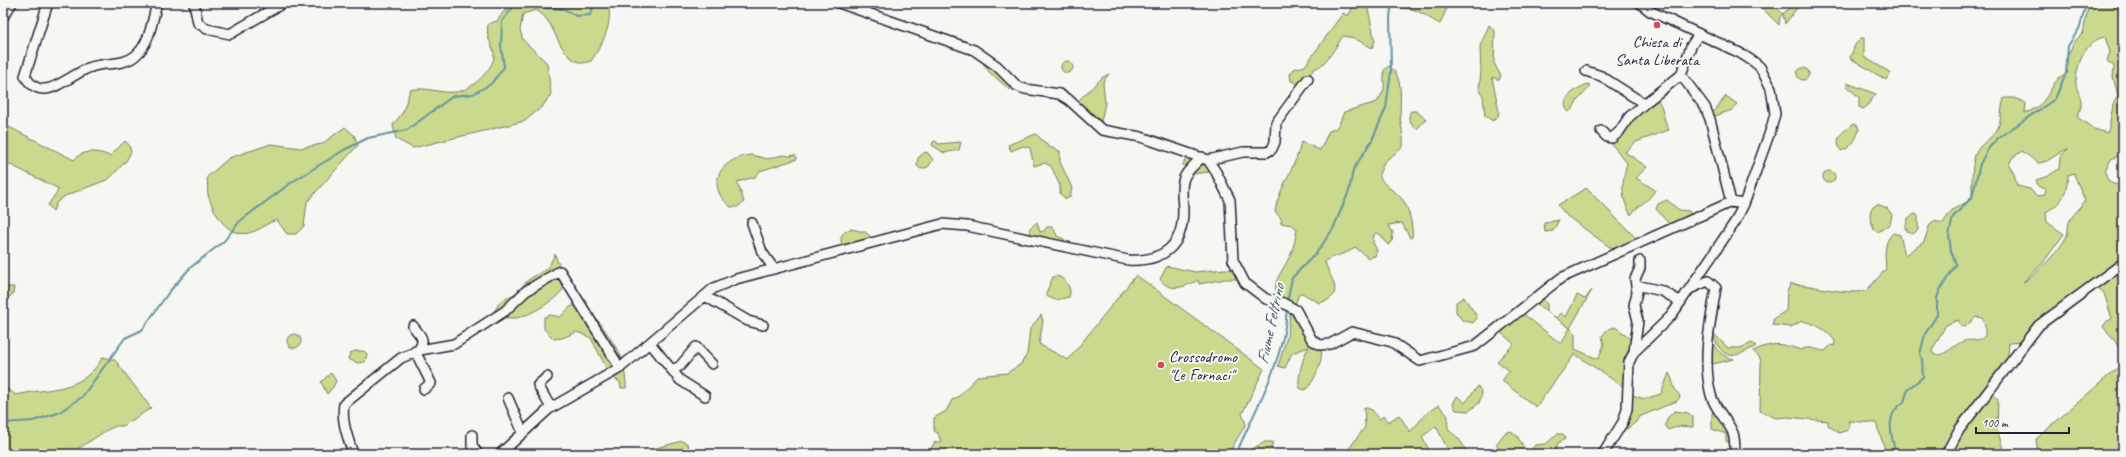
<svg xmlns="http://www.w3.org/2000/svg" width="2126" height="457" font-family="Caveat,sans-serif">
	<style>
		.green { fill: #c9d98d; stroke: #767e64; fill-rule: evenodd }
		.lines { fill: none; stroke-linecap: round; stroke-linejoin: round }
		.stream { stroke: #6495a2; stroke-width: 2 }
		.minor-casing { stroke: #22223b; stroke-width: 12 }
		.minor { stroke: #f6f6f2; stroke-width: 9 }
		.poi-dot { fill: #d1495b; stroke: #f6f6f2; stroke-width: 1.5 }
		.labels { text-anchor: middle; stroke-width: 4; stroke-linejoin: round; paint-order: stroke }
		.poi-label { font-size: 16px; fill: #22223b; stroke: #f6f6f2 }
		.water-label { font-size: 17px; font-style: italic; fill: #435b6f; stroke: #f6f6f2 }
	</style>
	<rect width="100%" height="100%" fill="#f6f6f2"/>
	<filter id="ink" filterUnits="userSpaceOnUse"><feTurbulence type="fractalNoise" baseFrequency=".025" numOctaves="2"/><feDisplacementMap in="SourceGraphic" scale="8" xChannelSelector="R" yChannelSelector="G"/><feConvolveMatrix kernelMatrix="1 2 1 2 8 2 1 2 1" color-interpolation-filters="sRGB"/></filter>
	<g filter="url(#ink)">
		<path class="green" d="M510 3H608C613 25 603 43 591 61L583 63C556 58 558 22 536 10L523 14 520 30 523 40 547 63 551 94 543 106 525 121 413 148 396 139 393 125 403 112 410 90C426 86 440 94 456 92 470 91 492 71 494 57 495 46 485 41 488 24L497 21Z
			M1355 3H1366L1367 5 1375 41 1372 48 1354 38 1343 36C1336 46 1326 66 1314 69L1302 85 1291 81 1290 74 1294 69 1305 66 1343 13 1348 16Z
			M1393 3H1444L1448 5 1440 24C1431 20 1420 10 1410 9 1403 7 1397 11 1393 3Z
			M1757 3H1772L1783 14 1790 7 1785 3H1792L1797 8 1785 24 1783 14 1780 17 1779 25Z
			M2089 3H2123V154L2111 159 2105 172C2107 182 2112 187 2123 183V259L2021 342 2009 343 2007 364 1945 454H1878L1885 449 1876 423 1848 421 1850 426 1848 430 1839 433 1828 425V421L1787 417 1776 418 1760 411 1761 363 1760 358 1753 351C1773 342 1780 343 1801 350 1809 345 1816 350 1825 351L1831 345 1834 346 1835 341C1826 329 1816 324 1802 321L1791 327 1772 325 1774 318 1786 311 1787 291 1791 284C1817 285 1840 295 1866 291L1886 269C1885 256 1883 242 1893 233L1900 235 1905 255 1924 242 1930 224 1934 221 1943 223 1952 210 1972 199C1972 188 1971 160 1977 151 1982 142 1993 138 1998 128 2001 122 2001 107 2004 98H2014L2026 103 2025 113C2053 104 2048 79 2068 73L2065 61 2074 42 2083 33ZM2105 37 2110 52 2107 61 2114 66 2113 77 2118 95 2113 105 2109 128 2107 133 2094 129 2077 117C2079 113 2081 108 2081 105 2082 97 2075 88 2076 81 2077 63 2086 40 2105 37ZM2068 149 2060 157 2059 169 2048 176 2036 180 2038 186 2046 190 2044 195 2036 196 2030 189 2017 186 2014 174 2009 165 2012 158 2022 151 2038 163C2051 162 2056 153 2068 149ZM2074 174 2085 201C2081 208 2074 213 2070 220 2067 225 2069 231 2067 235 2064 246 2033 278 2023 282L2042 264 2064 234 2047 222 2046 212C2063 202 2066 195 2068 176ZM1976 317 1982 318C1985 322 1985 325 1985 330 1987 343 1972 339 1964 341 1954 344 1945 358 1933 354L1932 350 1946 325 1958 320 1961 326 1965 327Z
			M1489 25 1495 31 1494 63 1501 76 1499 80 1492 77 1499 112 1498 116 1493 121 1485 116 1483 96 1479 88 1481 72 1480 46Z
			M1861 38H1864V57L1891 73 1886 80 1850 58 1855 45Z
			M981 60 995 68 1012 84 1010 90 989 72Z
			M1061 67a6 6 0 1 1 12 0a6 6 0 1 1-12 0Z
			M1389 66C1404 76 1400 100 1400 116 1401 127 1404 136 1403 147L1384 162 1379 174C1382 186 1395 190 1402 199 1408 205 1414 229 1412 237L1410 238 1402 223 1388 225 1393 232 1392 242 1388 245 1380 234 1376 233 1374 235 1373 243 1377 250 1375 256 1368 258 1355 247C1348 255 1335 254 1325 261 1328 277 1349 296 1319 303L1302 293 1299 294 1295 305C1259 292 1282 276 1291 253 1294 246 1296 237 1297 229L1292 225 1280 223 1282 220 1275 211C1279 186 1297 166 1301 142L1320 150 1329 131 1335 129 1339 124 1344 112 1377 102 1384 90V70Z
			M1797 74a6 6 0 1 1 12 0a6 6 0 1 1-12 0Z
			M1109 74 1103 82 1105 103 1100 126 1077 102 1103 77Z
			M1847 83 1876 94 1866 107 1863 109 1859 107V97L1846 86Z
			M1589 84V88L1577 101 1573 108 1569 112C1556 100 1579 86 1589 84Z
			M1726 96 1737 104 1732 110 1712 117 1711 115Z
			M1656 98C1665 108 1662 118 1669 130L1636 142 1625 152 1647 167 1636 178 1655 190C1650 201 1637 205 1631 215 1620 197 1622 182 1627 163L1610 142 1615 138 1631 116Z
			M1411 111H1416L1426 119 1417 129C1411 125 1406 119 1411 111Z
			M3 124 74 160C83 149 98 151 110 156L125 141 129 145 131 152 126 161 109 179 65 196 57 202 53 211 48 205 59 189 3 161Z
			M1853 124 1858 126 1859 130C1856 140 1851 148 1841 151 1833 137 1843 132 1853 124Z
			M345 127 354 135 358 145 307 202 304 226 296 234H287L277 220C268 222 263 228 255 231 230 242 215 216 208 195 207 190 208 183 207 177L229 158 271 144 301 148 322 144Z
			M1036 134 1049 147 1060 151V162L1072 188 1070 197 1066 199 1060 194V186L1051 166 1044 163 1034 166 1030 148 1023 146 1011 151 1008 145Z
			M936 141 938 144 961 142 959 150 944 153 932 145 933 142Z
			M925 152 928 153 933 160 928 167 921 169 917 166 918 158Z
			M751 155 768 159 782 155 790 156 795 155 797 159 760 171 755 177 737 182 744 202 737 207H731C703 185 721 158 751 155Z
			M1189 156 1200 158 1209 168V172L1192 174 1183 165 1185 160Z
			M1823 177a6 6 0 1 1 12 0a6 6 0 1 1-12 0Z
			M1586 188 1639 241 1615 251 1567 216 1558 205Z
			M1667 200 1679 210 1689 211 1692 215 1670 225 1656 209 1658 204Z
			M1877 204 1887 208 1892 215 1890 224 1878 232 1874 230 1870 217 1871 209Z
			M1915 214 1918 215V230L1913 234 1909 233 1905 228 1908 218Z
			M1559 220 1553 231 1545 232 1544 223Z
			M1037 222 1040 232 1044 231 1047 227H1053L1057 236 1064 239 1065 243 1032 236 1029 229Z
			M851 229 865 232 870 236V239L844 247C838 239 841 232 851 229Z
			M555 254C557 265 567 273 565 285 563 297 526 318 515 318 508 318 503 317 496 318L493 313 500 302 516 293 528 280 548 268Z
			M2123 264V454H2038L2036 439 2123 363 2122 354 2114 339 2103 327 2107 321 2112 319 2104 293 2098 288 2042 330 2009 371 2038 328Z
			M1167 266 1195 272 1224 269 1237 270 1241 279H1225L1199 284 1198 280C1186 287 1169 293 1160 279Z
			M1136 275 1264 369 1242 414 1246 424 1228 454H934L931 448 935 442H941L938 433 934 431V418L946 411 952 400 958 397 978 376 1007 373 1021 364 1027 354 1030 329 1041 315 1043 321 1039 344 1068 360Z
			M1057 276C1065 278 1073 289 1069 297L1056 300 1048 297 1046 293 1053 277Z
			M3 287H14L13 294 3 302Z
			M1592 290 1570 328 1575 333V349L1598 359 1604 345 1602 336 1608 329 1615 327 1628 336 1631 341 1625 388 1575 354 1536 407 1502 381 1509 371 1497 361 1514 344 1497 329 1520 311 1561 344 1570 328 1534 302 1541 296 1547 304V311L1556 318 1560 313 1566 317 1577 295 1585 299Z
			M1464 297 1476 315 1477 318 1473 323 1462 320 1456 312V302Z
			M576 305C582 309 592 315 596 319 603 325 617 349 622 358 623 361 627 385 626 388H621L620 382 611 377 591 338 577 332 562 338 554 339 544 329V317L550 315 560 317 570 307Z
			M1291 308 1313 345 1326 347 1321 351C1324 359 1312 388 1304 390L1300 388C1296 382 1304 352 1309 347L1292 353 1285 368 1278 366 1287 337Z
			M1712 332 1728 348H1740L1752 343 1756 346C1733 360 1721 360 1712 332Z
			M287 341a7 7 0 1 1 14 0a7 7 0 1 1-14 0Z
			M1710 338C1715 349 1722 357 1734 359L1709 365Z
			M355 351H364L367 354 365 362 358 363 348 359 350 353Z
			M103 357 115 360 151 408 123 426H116L107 430 70 454H3V386L16 395C51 387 82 393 103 357Z
			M331 373 336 381 333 387 327 394 321 382Z
			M1669 373C1673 379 1672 383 1675 389 1676 392 1679 393 1680 397L1677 401 1639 417 1636 422 1627 429 1624 427 1630 394 1644 399 1661 394Z
			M1478 386 1482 394 1479 403 1469 411 1456 410 1453 404 1457 396 1465 403Z
			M1992 392 1998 400 1997 429 2003 449 1993 454H1948Z
			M1439 405 1448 416C1446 436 1452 429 1461 442 1464 446 1465 450 1467 454H1450L1436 426 1422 437 1431 454H1345L1365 427 1364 407 1372 410 1380 419 1383 416 1388 422 1399 415 1410 432 1427 413Z
			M1715 410 1732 434 1731 444 1726 441V434L1712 429V412Z
			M1675 411 1688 413 1693 417V427L1679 426 1668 430 1665 425 1668 417Z
			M1511 431 1517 436 1527 452 1530 451 1535 445 1546 444 1557 434H1563L1565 439 1558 443 1555 450 1562 454H1502L1496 444 1505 433Z
			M682 441 688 444 690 454H649L656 448Z
			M1265 442H1273L1271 448 1275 454H1242Z"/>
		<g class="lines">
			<path class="stream" d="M1287 303 1292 278 1317 252 1333 229 1349 191 1353 170 1372 140 1386 108 1391 71 1390 17 1392 3
				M3 423 33 421 58 413 82 397 125 338 142 330 169 292 190 268 224 241 240 221 292 182 344 150 368 138 407 130 453 96 473 94 491 84 504 67 501 46 502 21 514 6 564 9 576 16 590 15 595 3
				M1236 454C1256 407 1284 362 1287 309
				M1896 454C1891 435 1884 414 1904 402L1908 389 1923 377 1922 359 1920 354 1925 334 1937 315V298L1940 290 1956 264 1951 251 1949 235 1953 217 1972 197 1980 164 1988 149 1998 138 2055 99 2066 73 2068 46 2079 29 2087 3"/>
			<defs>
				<path id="minor" d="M48 3 25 76C30 84 35 89 44 89 56 90 78 71 91 67 105 62 123 66 135 56 150 44 152 21 157 3
					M194 3 198 23 207 29 230 34 283 3
					M839 3 974 50 997 66 1017 86 1025 89 1059 94 1069 100 1102 130 1141 137 1208 160 1216 172 1230 200 1233 260 1245 283 1266 299 1283 303 1296 310 1312 340 1320 345 1330 344 1352 332 1392 342 1420 361 1475 346 1561 278 1731 202 1744 204
					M3 17 12 3
					M1586 71 1601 76 1640 101 1645 103 1681 75 1691 46 1699 34
					M1681 75 1705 107 1710 119 1731 202
					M1601 131 1607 137 1612 138 1619 132 1629 117 1645 103
					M1208 160 1243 152H1267L1272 149 1275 142 1276 123 1308 79
					M752 223 762 252 774 269
					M1636 285 1662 291 1681 302
					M1692 288 1708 281 1716 288C1710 324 1702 359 1711 395 1715 410 1727 419 1733 433 1735 439 1735 447 1735 454
					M705 296 748 321 763 325
					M413 326C421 337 426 338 418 351
					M650 343 680 380 705 396
					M415 351 431 383 424 389
					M1634 352 1638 321 1634 305 1637 292 1635 279 1640 268V261
					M672 370 680 366 696 347 712 364
					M547 377 538 385 551 408
					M508 398 523 433
					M472 435V445L478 454
					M353 454C348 437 341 422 344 404L401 358 420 350 454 344 505 311 526 291 560 271 620 368
					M500 454 549 409 620 368 714 288 736 279 942 224 967 226 1128 260C1162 262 1183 247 1183 211 1183 201 1180 188 1184 178 1187 170 1196 164 1202 157
					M1603 454 1623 422 1627 409 1629 362 1634 352 1671 316 1735 222 1744 204 1771 129 1775 114 1771 88 1760 67 1754 62 1740 53 1650 11 1640 3
					M1946 454 1959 430 2039 325 2123 263"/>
			</defs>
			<use href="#minor" class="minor-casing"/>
			<use href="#minor" class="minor"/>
		</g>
	</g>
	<g class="poi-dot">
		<circle cx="1657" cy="25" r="4"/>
		<circle cx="1161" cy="365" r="4"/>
	</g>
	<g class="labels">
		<g class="poi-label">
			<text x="1657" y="47">Chiesa di<tspan x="1657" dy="18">Santa Liberata</tspan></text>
			<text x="1169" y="362" text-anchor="start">Crossodromo<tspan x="1169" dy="18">"Le Fornaci"</tspan></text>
		</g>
		<g class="water-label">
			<text transform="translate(1270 324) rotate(-78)" y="6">Fiume Feltrino</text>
		</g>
	</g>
	<rect width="2126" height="457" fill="none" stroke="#f6f6f2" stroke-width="16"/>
	<rect x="8" y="8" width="2110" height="441" fill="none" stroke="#22223b" stroke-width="1.5" filter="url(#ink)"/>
	<path d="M1976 427v6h93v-6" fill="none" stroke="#22223b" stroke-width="2"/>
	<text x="1982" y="427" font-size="12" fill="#22223b" stroke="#f6f6f2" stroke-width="3" paint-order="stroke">100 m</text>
</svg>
